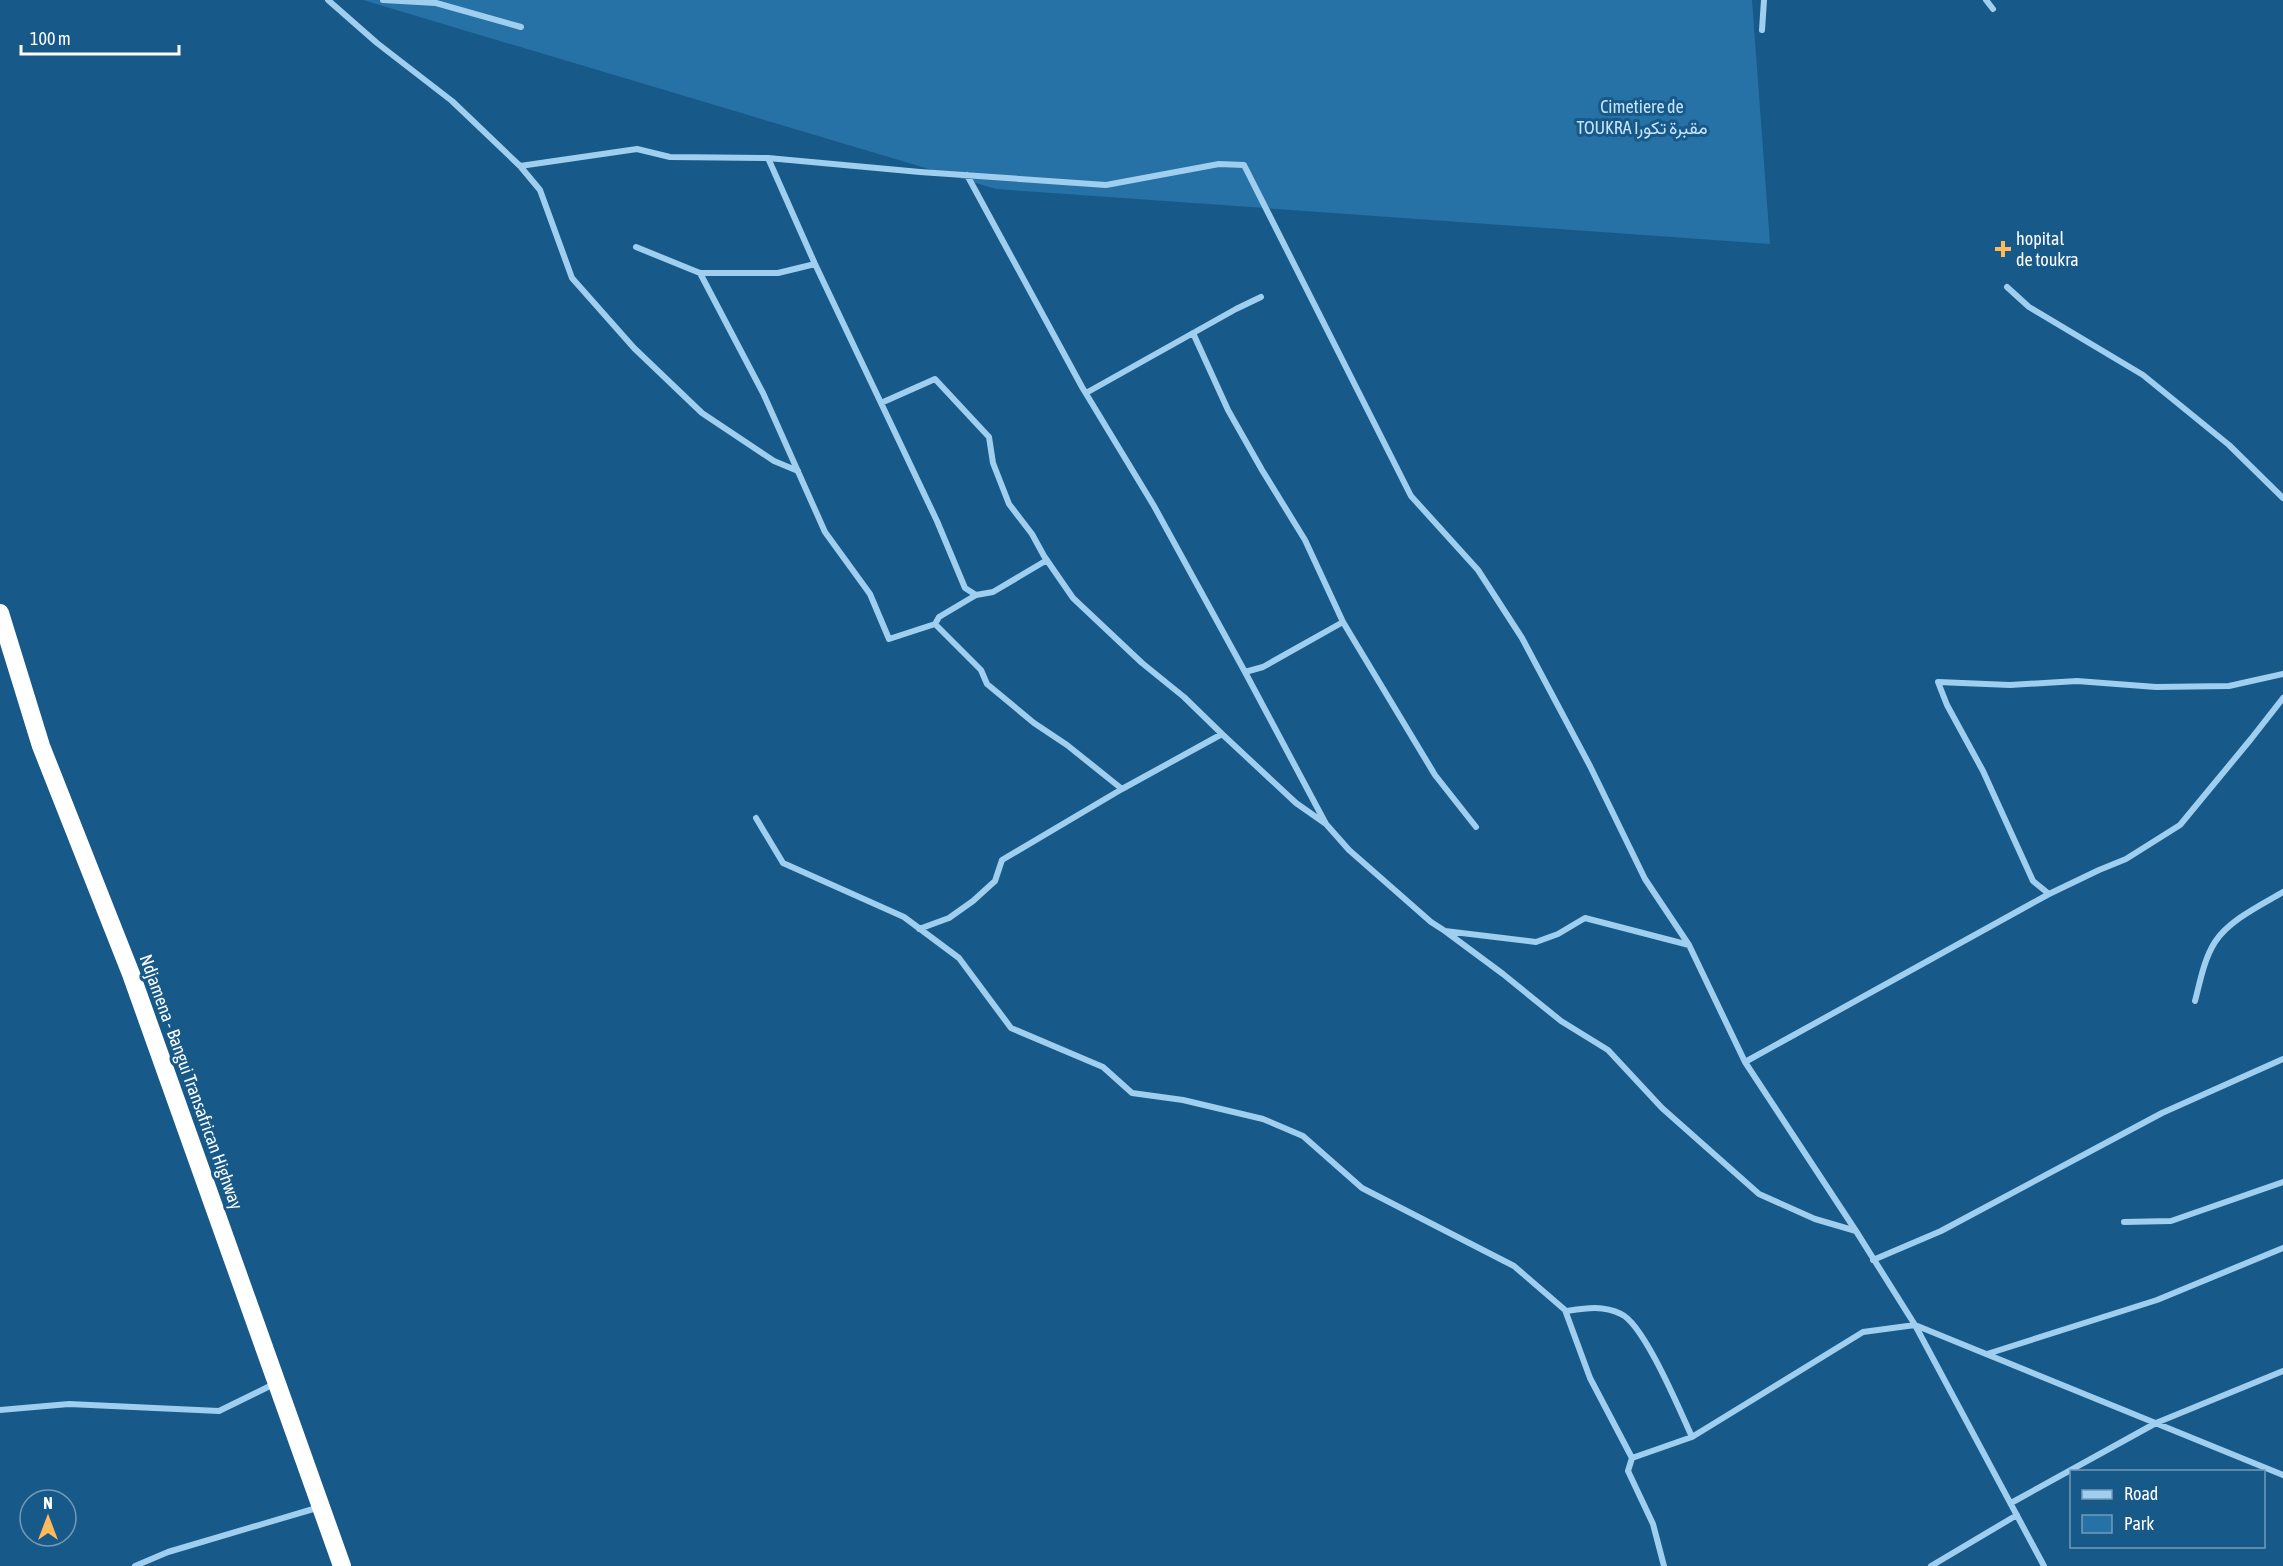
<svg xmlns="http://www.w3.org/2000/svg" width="2283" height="1566" font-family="'Asap Condensed',Vazirmatn,sans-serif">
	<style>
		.green { fill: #2672a6 }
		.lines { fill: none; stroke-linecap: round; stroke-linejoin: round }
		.street { stroke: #9fceee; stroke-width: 6 }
		.highway { stroke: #fff; stroke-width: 18 }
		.poi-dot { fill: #ffba5c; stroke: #175989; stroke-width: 2 }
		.labels { text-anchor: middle; stroke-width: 6; stroke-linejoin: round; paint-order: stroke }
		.park-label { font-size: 18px; fill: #c5e4fa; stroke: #175989 }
		.poi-label { font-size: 18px; fill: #fff; stroke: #175989; text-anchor: start }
		.street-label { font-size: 18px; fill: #fff; stroke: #175989 }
	</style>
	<rect width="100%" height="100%" fill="#175989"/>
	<path class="green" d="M363 0H1752L1770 244 996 189Z"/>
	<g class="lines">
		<path class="street" d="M328 0 377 43 452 101 520 166 540 190 572 278 634 348 702 413 774 461 798 471
			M383 0 436 3 521 27
			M1986 0 1993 9
			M1762 30 1764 0
			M768 158 920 172 1106 185 1219 164 1244 165 1411 496 1478 570 1522 638 1590 766 1645 879 1689 945 1745 1062 1856 1231 1915 1325 2283 1475
			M520 166 637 149 670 157 768 158 815 264 881 403 935 379 989 437 993 463 1009 504 1032 534 1044 556 1073 598 1142 663 1184 697 1222 734
			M967 175 1082 387 1154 506 1245 672 1263 667 1343 622
			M636 247 700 273H778L815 264
			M700 273 763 393 825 532 870 594 889 639 935 624 981 670 987 684 1034 723 1067 745 1122 789 1222 734 1296 803 1326 824
			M2007 287 2029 307 2143 375 2229 445 2283 498
			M1193 333 1228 410 1262 470 1305 540 1343 622 1435 775 1476 827
			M1086 393 1236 309 1261 297
			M881 403 937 521 965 588 976 595 993 592 1047 560
			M935 624 939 617 976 595
			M1245 672 1326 824 1349 850 1431 922 1445 931 1536 942 1558 934 1585 918 1689 945
			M2283 674 2229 686 2156 687 2077 681 2010 685 1938 682 1947 705 1983 771 2033 881 2049 894 2099 870 2126 859 2180 825 2251 739 2283 698
			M756 818 783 863 904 917 959 958 1011 1028 1103 1067 1132 1093 1183 1100 1263 1119 1303 1136 1362 1188 1514 1266 1565 1310 1590 1378 1632 1458 1692 1437 1863 1332 1915 1325 2044 1566
			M919 929 949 918 973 901 995 881 1002 860 1122 789
			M1445 931 1503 974 1561 1021 1608 1050 1662 1108 1759 1194 1815 1219 1856 1231
			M2195 1001C2200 982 2204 959 2215 942 2229 920 2261 905 2283 892
			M1745 1062 2049 894
			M2124 1222 2171 1221 2283 1182
			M1873 1260 1941 1231 2162 1113 2283 1059
			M1567 1311C1586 1308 1603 1305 1621 1314 1644 1324 1680 1411 1692 1437
			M1987 1354 2157 1300 2283 1248
			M0 1410 69 1404 219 1411 276 1383
			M1632 1458 1628 1471 1653 1524 1664 1566
			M2011 1503 2156 1423 2283 1371
			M135 1566 168 1552 320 1507
			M1931 1566 2017 1515"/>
		<path class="highway" d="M0 613 41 746 131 974 342 1566"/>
	</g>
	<path class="poi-dot" d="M2000 240h6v6h6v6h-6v6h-6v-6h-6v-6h6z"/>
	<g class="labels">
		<g class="park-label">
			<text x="1642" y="113">Cimetiere de<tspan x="1642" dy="21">TOUKRA مقبرة تكورا</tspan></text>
		</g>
		<g class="poi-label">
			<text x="2016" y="245">hopital<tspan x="2016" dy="21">de toukra</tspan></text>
		</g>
		<g class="street-label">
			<text transform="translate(191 1082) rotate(70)" y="6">Ndjamena - Bangui Transafrican Highway</text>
		</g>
	</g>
	<rect x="2070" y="1470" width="195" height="78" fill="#175989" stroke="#749bb8" stroke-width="1.5"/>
	<rect x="2082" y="1490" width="30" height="9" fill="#9fceee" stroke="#749bb8" stroke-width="1.5"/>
	<text x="2124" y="1500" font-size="18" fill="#ffffff">Road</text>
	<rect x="2082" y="1515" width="30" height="18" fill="#2672a6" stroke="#749bb8" stroke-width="1.5"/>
	<text x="2124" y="1530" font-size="18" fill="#ffffff">Park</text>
	<g transform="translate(48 1518)"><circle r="28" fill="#175989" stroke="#749bb8" stroke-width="1.5"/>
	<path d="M0-4.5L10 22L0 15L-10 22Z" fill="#ffba5c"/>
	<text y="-9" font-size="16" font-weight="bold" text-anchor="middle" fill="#ffffff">N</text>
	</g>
	<path d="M21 45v9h158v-9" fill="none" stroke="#ffffff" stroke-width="3"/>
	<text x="30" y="45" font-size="18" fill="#ffffff" stroke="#175989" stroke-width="4.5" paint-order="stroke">100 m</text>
</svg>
